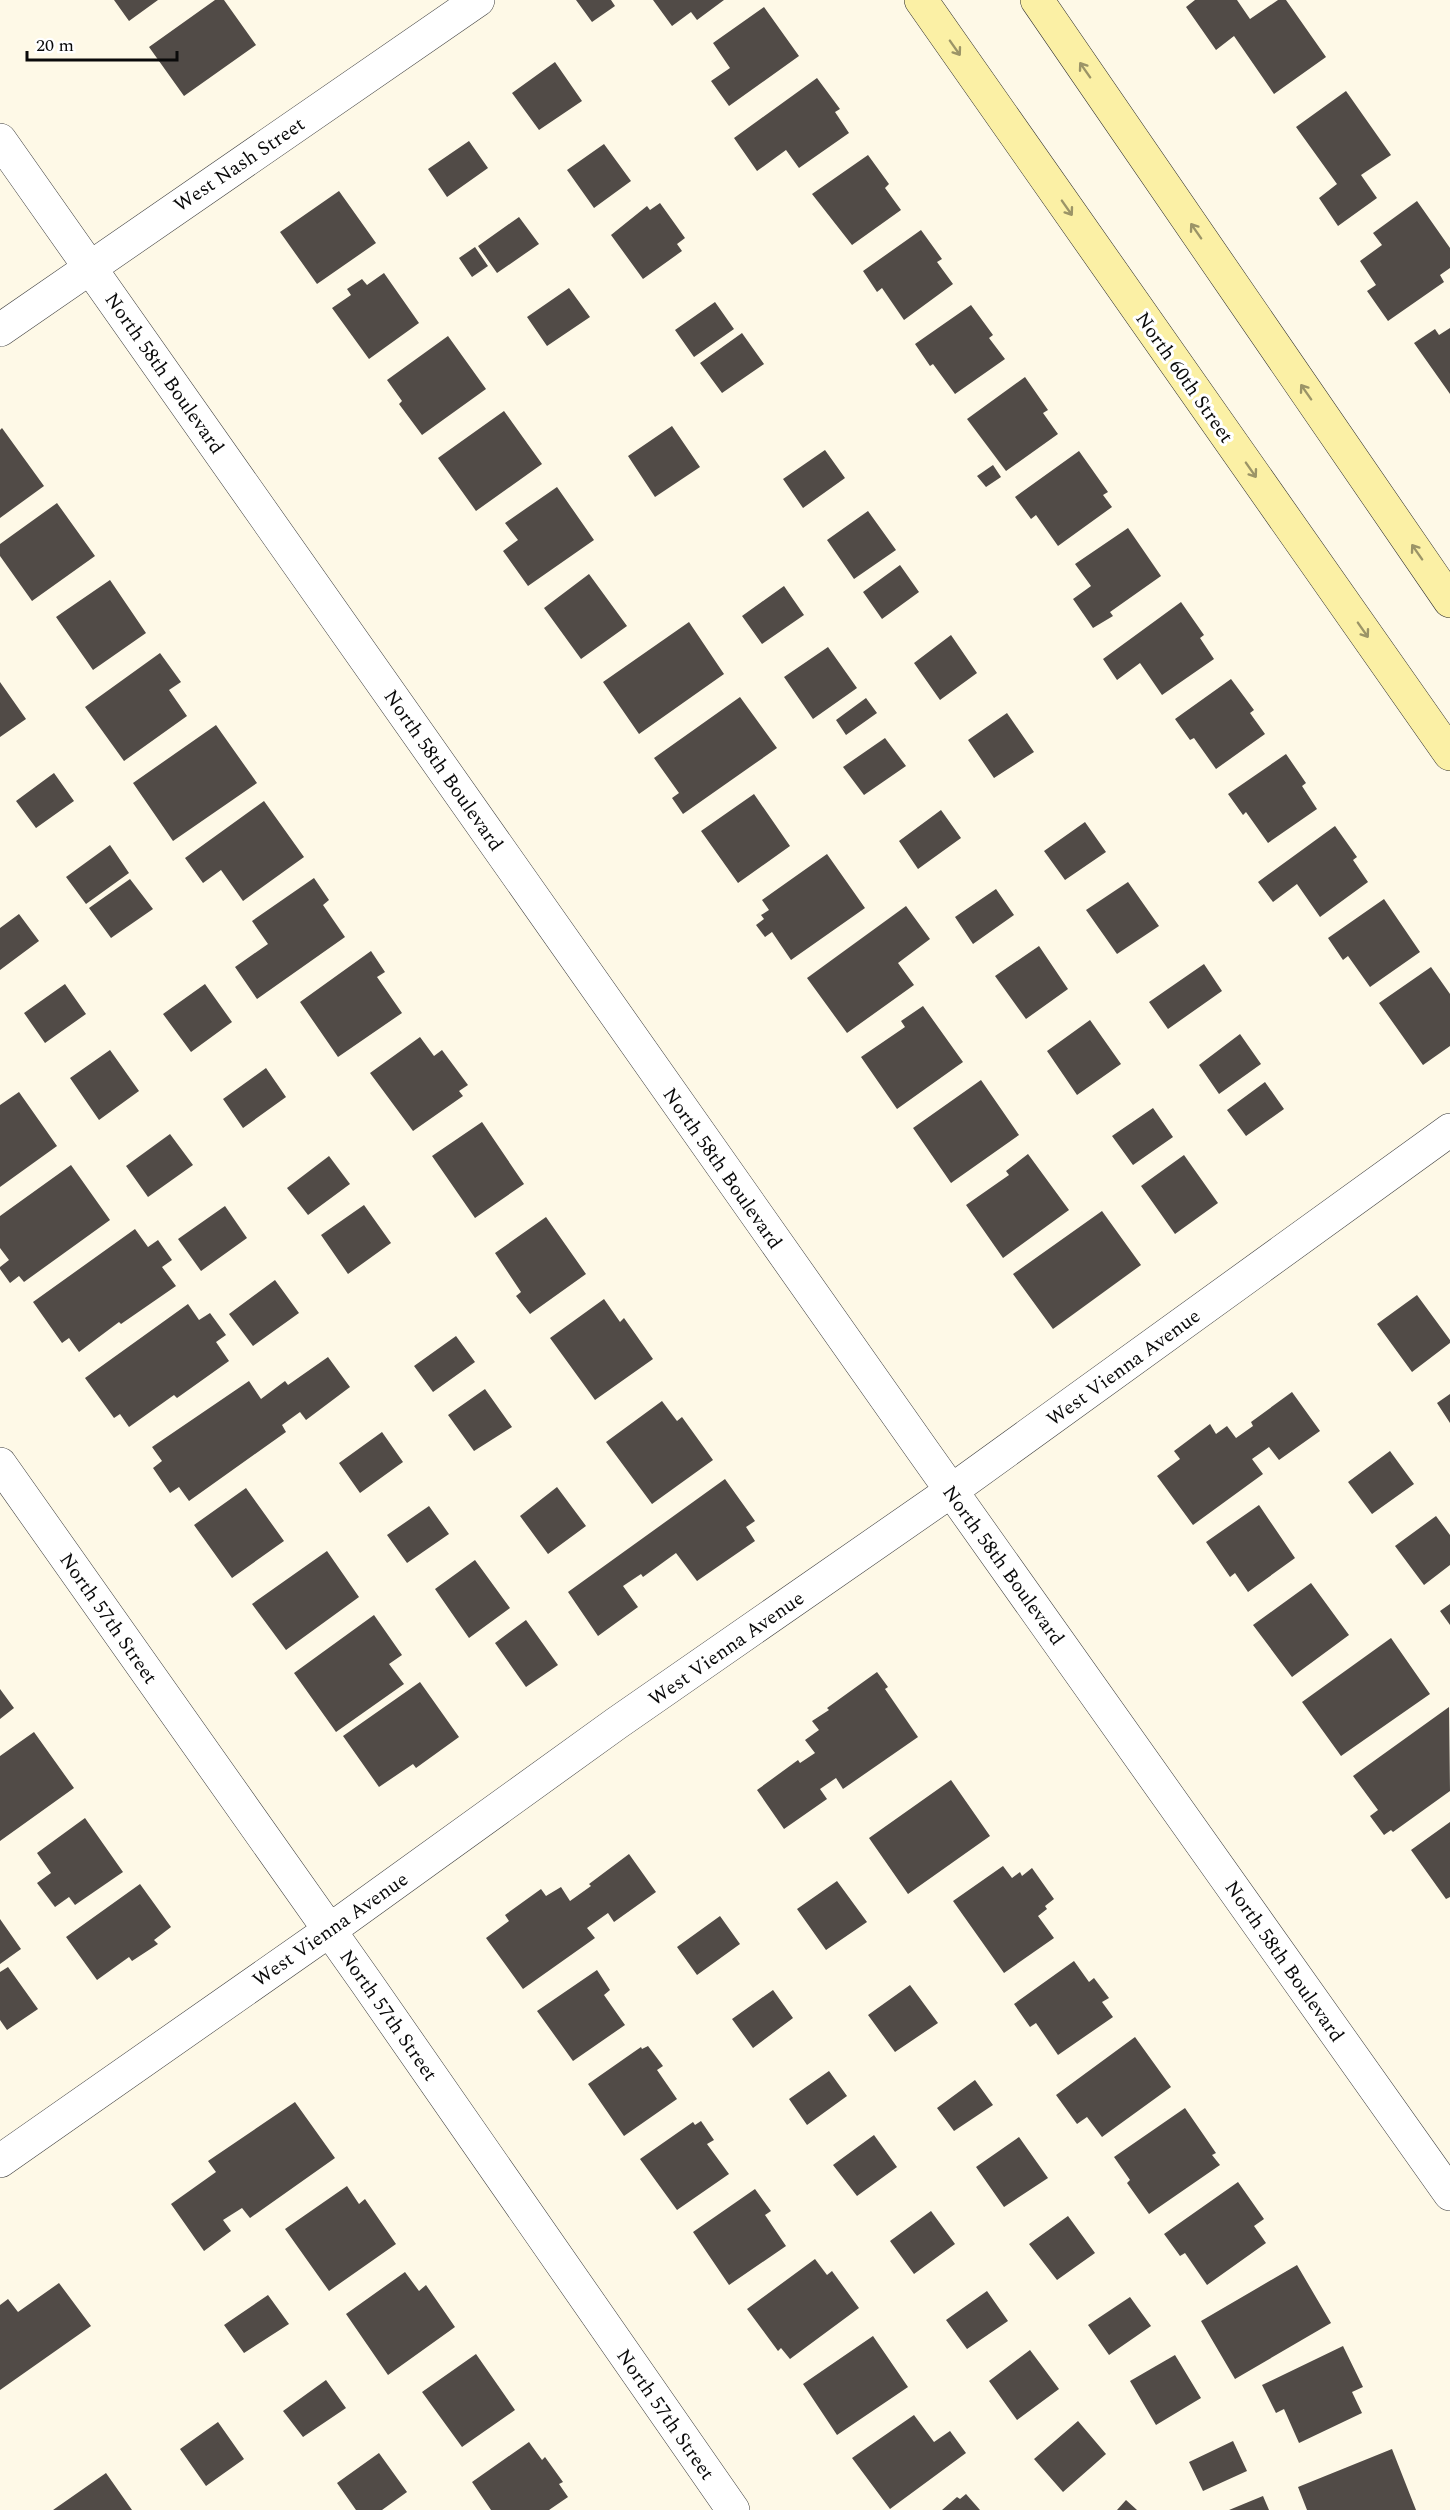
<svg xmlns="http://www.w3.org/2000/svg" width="1450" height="2510" font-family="Spectral,serif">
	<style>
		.building { fill: #514b47 }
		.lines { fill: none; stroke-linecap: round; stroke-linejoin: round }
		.street-casing { stroke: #3d3d3d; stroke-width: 34 }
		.secondary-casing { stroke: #2c2c2c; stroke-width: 34 }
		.street { stroke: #fff; stroke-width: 33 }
		.secondary { stroke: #fbf0a5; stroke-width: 33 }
		.oneway { stroke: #9b9467 }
		.labels { text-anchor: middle; stroke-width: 6; stroke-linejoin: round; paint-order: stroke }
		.street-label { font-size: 20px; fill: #0a0a0a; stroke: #fff }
	</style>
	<rect width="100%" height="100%" fill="#fef9e7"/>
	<path class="building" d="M114 0H158L129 21Z
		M215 0H224L256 45 184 96 149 47Z
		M576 0H611L615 6 592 22Z
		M653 0H724L697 20 691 12 672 26Z
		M1195 0H1237L1250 19 1278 0H1286L1326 57 1274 94 1234 36 1216 50 1186 7Z
		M764 7 799 56 729 106 711 81 730 68 713 43Z
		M555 62 582 101 539 130 512 93Z
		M817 78 840 109 835 112 849 133 799 168 786 150 757 171 734 138Z
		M1346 91 1391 155 1361 175 1377 198 1338 226 1319 198 1337 184 1296 127Z
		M469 141 488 168 447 197 428 169Z
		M604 144 631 181 594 208 567 170Z
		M868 155 889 184 885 188 901 210 852 245 812 194Z
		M339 191 376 243 317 284 280 232Z
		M1417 201 1450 248V268L1440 275 1444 282 1388 321 1367 291 1376 285 1360 261 1382 245 1373 233Z
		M660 203 685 238 677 244 682 251 643 279 611 235 647 206 650 210Z
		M519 217 539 244 497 273 478 246Z
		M921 230 942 259 937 262 953 284 904 320 882 288 877 292 863 271Z
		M475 247 488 266 472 277 459 258Z
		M384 273 419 323 369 359 332 308 351 295 347 289 362 279 367 285Z
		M569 288 590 317 547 346 527 317Z
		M715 302 734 329 694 357 675 330Z
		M971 305 993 335 989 338 1005 359 955 394 933 364 930 366 915 344Z
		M1450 328V394L1414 343 1435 329 1439 335Z
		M742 333 764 364 722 393 700 363Z
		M448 336 486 389 422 435 399 404 402 401 387 380Z
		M1025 377 1048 410 1043 413 1058 434 1006 471 967 419Z
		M504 411 542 464 476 511 438 458Z
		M672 426 700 467 655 497 628 456Z
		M2 428 44 486 0 518V430Z
		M825 450 845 478 803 508 783 479Z
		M1079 451 1108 492 1103 495 1112 507 1058 546 1036 515 1031 519 1015 497Z
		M993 465 1001 477 986 487 977 476Z
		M557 487 594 540 528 586 503 551 518 540 505 523Z
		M57 503 95 556 32 601 0 556V544Z
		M868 511 896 550 854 579 827 540Z
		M1128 528 1161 576 1110 612 1113 616 1093 628 1073 599 1091 586 1075 564Z
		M900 565 919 592 882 619 863 592Z
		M589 574 627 626 581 659 544 608Z
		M110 580 146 633 93 670 56 617Z
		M784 586 804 615 762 644 742 616Z
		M1181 602 1204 635 1200 638 1214 659 1162 695 1140 663 1117 680 1103 659Z
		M689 622 724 674 639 734 603 682Z
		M951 635 977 673 940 700 914 663Z
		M828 647 857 688 813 719 784 677Z
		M160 653 181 682 169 690 187 716 124 761 85 707Z
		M1231 679 1254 710 1250 713 1265 734 1216 769 1194 738 1190 740 1175 719Z
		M0 682 26 719 0 737Z
		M740 697 777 748 683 814 672 798 679 793 654 758Z
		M866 698 877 713 846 735 836 720Z
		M1007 713 1034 752 994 778 968 740Z
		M216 725 257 783 173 841 133 783Z
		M885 738 906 766 864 795 843 767Z
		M1286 754 1306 783 1302 786 1317 809 1268 843 1246 812 1243 815 1228 794Z
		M54 773 74 801 36 828 16 801Z
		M754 794 790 846 738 883 701 831Z
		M264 801 304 857 243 901 221 870 203 883 185 858Z
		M941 810 961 838 918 869 899 841Z
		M1085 822 1106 852 1065 880 1044 851Z
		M1335 826 1357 857 1353 860 1368 882 1320 917 1297 884 1273 902 1258 882Z
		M110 845 129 873 86 904 66 877Z
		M827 854 865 908 791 960 772 932 765 937 756 925 764 919 761 915 769 910 762 900Z
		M314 878 329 900 323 905 345 937 257 999 235 967 268 944 252 921Z
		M130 879 153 909 111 938 89 908Z
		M1128 882 1159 926 1117 954 1086 910Z
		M996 889 1014 915 973 944 955 917Z
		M1384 899 1420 952 1370 987 1348 956 1343 960 1328 938Z
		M906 906 930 939 898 963 914 985 847 1033 807 978Z
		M19 914 39 941 0 970V928Z
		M1039 946 1068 989 1026 1019 995 976Z
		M371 951 385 972 377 977 402 1013 338 1057 300 1002Z
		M1204 964 1222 991 1168 1029 1149 1002Z
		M1431 967 1450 994V1046L1423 1065 1379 1003Z
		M65 984 86 1014 45 1043 24 1013Z
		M205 984 232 1022 191 1052 163 1014Z
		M923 1006 963 1062 897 1109 861 1057 905 1027 901 1021Z
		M1090 1020 1121 1064 1077 1095 1047 1051Z
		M1240 1034 1261 1064 1219 1094 1199 1065Z
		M420 1037 434 1056 442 1050 468 1085 459 1091 463 1096 413 1131 370 1073Z
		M110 1050 139 1091 99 1120 70 1078Z
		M266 1068 286 1097 243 1128 223 1099Z
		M981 1080 1019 1135 951 1183 913 1128Z
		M1265 1082 1284 1109 1246 1136 1227 1110Z
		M19 1092 57 1146 0 1187V1105Z
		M1153 1108 1173 1137 1133 1165 1112 1136Z
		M482 1122 524 1184 475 1218 432 1156Z
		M170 1134 193 1165 148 1197 126 1166Z
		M1028 1154 1069 1210 1003 1258 966 1205 1009 1175 1006 1171Z
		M1184 1155 1218 1203 1175 1234 1141 1186Z
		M329 1156 350 1184 308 1215 287 1188Z
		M71 1165 110 1220 24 1282 19 1276 10 1283 0 1269V1267L9 1260 0 1248V1216Z
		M364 1205 391 1243 348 1274 321 1235Z
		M225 1206 247 1238 201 1271 178 1239Z
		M1102 1211 1141 1265 1053 1329 1013 1274Z
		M546 1217 586 1274 530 1314 516 1296 521 1292 495 1253Z
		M135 1229 148 1247 158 1240 172 1260 162 1267 176 1286 121 1324 119 1322 79 1352 69 1338 62 1343 33 1302Z
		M275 1280 299 1313 253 1346 229 1314Z
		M1417 1295 1450 1340V1343L1412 1372 1377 1324Z
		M604 1299 620 1322 624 1318 653 1359 595 1400 550 1338Z
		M188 1304 199 1320 210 1313 226 1335 216 1342 229 1361 177 1398 174 1395 129 1427 120 1414 114 1418 85 1378Z
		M456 1336 475 1362 433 1392 414 1366Z
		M328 1357 350 1387 306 1420 300 1412 282 1425 286 1432 189 1501 179 1487 170 1493 153 1468 162 1461 152 1447 249 1381 261 1399 285 1381 288 1385Z
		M485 1389 512 1427 474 1451 448 1415Z
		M1292 1392 1320 1431 1279 1460 1269 1447 1252 1459 1263 1474 1193 1525 1157 1476 1180 1459 1174 1451 1210 1424 1216 1434 1227 1426 1236 1438 1253 1426 1251 1422Z
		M1450 1394V1423L1437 1403Z
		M662 1401 677 1421 682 1417 713 1460 652 1504 606 1442Z
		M382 1432 403 1462 360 1493 339 1463Z
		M1390 1451 1414 1484 1372 1514 1348 1482Z
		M725 1479 755 1521 746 1527 755 1541 697 1581 676 1553 643 1577 641 1574 623 1586 638 1607 598 1636 568 1592Z
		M557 1487 586 1526 548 1554 520 1516Z
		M246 1488 284 1541 232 1578 194 1525Z
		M1259 1505 1295 1558 1248 1592 1235 1573 1230 1577 1206 1542Z
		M429 1506 449 1534 407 1563 387 1535Z
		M1436 1516 1450 1535V1565L1424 1585 1395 1546Z
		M327 1551 359 1597 286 1650 252 1604Z
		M475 1560 510 1608 469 1638 435 1589Z
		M1311 1583 1349 1635 1292 1677 1253 1625Z
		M1450 1604V1625L1440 1611Z
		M374 1615 402 1655 389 1664 404 1684 336 1732 294 1673Z
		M526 1620 558 1665 526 1687 495 1643Z
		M1391 1638 1430 1694 1341 1756 1302 1702Z
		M877 1672 888 1687 885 1689 918 1737 843 1789 836 1778 820 1789 827 1799 784 1829 757 1790 798 1760 800 1763 815 1753 805 1740 819 1730 812 1721 829 1710 827 1708Z
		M420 1682 459 1737 416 1768 413 1764 379 1787 343 1736Z
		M0 1689 14 1708 0 1719Z
		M1449 1707 1450 1791 1393 1832 1391 1830 1384 1835 1370 1816 1378 1810 1353 1776Z
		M34 1732 74 1788 0 1841V1756Z
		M951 1780 990 1836 908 1894 869 1838Z
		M85 1818 123 1872 75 1905 69 1897 55 1907 37 1883 51 1873 37 1853Z
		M1450 1822V1897L1446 1899 1411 1850Z
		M629 1854 656 1892 614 1922 608 1913 587 1928 595 1938 523 1989 486 1938 509 1921 505 1915 541 1889 546 1896 561 1887 570 1901 591 1886 589 1884Z
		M1003 1866 1012 1878 1020 1872 1022 1876 1032 1868 1054 1899 1045 1906 1047 1909 1038 1916 1054 1938 1004 1973 953 1901Z
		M837 1881 867 1922 826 1950 797 1909Z
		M140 1884 171 1927 154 1940 158 1944 132 1961 129 1957 97 1980 66 1937Z
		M720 1916 740 1944 697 1975 677 1947Z
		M0 1919 21 1949 0 1964Z
		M1074 1961 1089 1982 1094 1978 1109 1998 1102 2002 1113 2017 1058 2055 1036 2023 1030 2027 1014 2004Z
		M8 1967 38 2009 7 2030 0 2020V1972Z
		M597 1970 610 1990 604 1995 625 2025 573 2061 537 2011Z
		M910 1985 938 2023 895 2052 868 2015Z
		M773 1990 793 2018 753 2048 732 2019Z
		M1135 2037 1171 2087 1102 2137 1087 2117 1077 2124 1056 2095Z
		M648 2046 663 2066 657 2070 677 2099 624 2136 588 2084 641 2047 642 2049Z
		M829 2071 847 2096 807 2125 789 2099Z
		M975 2080 993 2105 954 2131 937 2108Z
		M295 2102 335 2158 250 2218 242 2208 223 2220 231 2231 204 2251 171 2204 216 2172 208 2161Z
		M1185 2108 1216 2153 1212 2155 1220 2165 1149 2214 1127 2183 1130 2180 1114 2157Z
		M701 2121 714 2140 707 2144 729 2174 677 2210 640 2159 693 2122 695 2125Z
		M874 2135 897 2167 857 2196 833 2165Z
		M1019 2137 1048 2178 1004 2207 976 2167Z
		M1238 2182 1264 2219 1254 2226 1266 2243 1207 2285 1185 2253 1180 2256 1164 2234Z
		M347 2186 359 2204 365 2199 396 2244 329 2291 285 2229Z
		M755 2189 771 2211 765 2215 786 2246 729 2285 693 2232Z
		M931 2211 955 2244 914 2274 890 2241Z
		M1068 2216 1095 2253 1057 2280 1029 2244Z
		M815 2259 827 2275 832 2271 859 2308 790 2359 781 2348 778 2351 747 2309Z
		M1297 2265 1331 2323 1235 2379 1201 2321Z
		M405 2272 419 2291 426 2285 455 2327 388 2375 346 2314Z
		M59 2283 91 2326 0 2390V2305L8 2299 18 2312Z
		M987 2291 1008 2321 967 2349 946 2320Z
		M268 2295 289 2324 244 2353 224 2325Z
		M1130 2297 1151 2326 1109 2355 1088 2325Z
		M873 2336 908 2387 837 2435 803 2384Z
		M1343 2346 1363 2387 1352 2392 1362 2413 1299 2443 1284 2409 1276 2413 1262 2385Z
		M1030 2350 1059 2389 1017 2420 989 2381Z
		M476 2354 515 2410 462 2447 422 2392Z
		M1175 2355 1201 2398 1156 2425 1130 2381Z
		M326 2380 346 2408 303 2437 283 2411Z
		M914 2415 934 2442 950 2431 966 2453 890 2509 852 2458Z
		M1078 2421 1106 2454 1063 2492 1034 2459Z
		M218 2422 244 2459 206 2486 180 2449Z
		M1233 2441 1247 2471 1203 2491 1189 2462Z
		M529 2442 542 2460 545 2457 563 2482 559 2484 568 2497 549 2510H491L472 2482Z
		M1392 2449 1416 2510H1307L1298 2487Z
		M379 2453 407 2492 382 2510H356L337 2483Z
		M106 2473 132 2510H53Z
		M966 2494 980 2510H942L957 2497 960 2499Z
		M1263 2496 1269 2510H1229Z
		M1126 2500 1137 2510H1117Z"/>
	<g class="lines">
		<defs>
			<path id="street" d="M0 140 921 1448 1450 2194
				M0 330 478 0
				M0 1464 366 1982 733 2510
				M0 2161 330 1930 617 1723 951 1491 1450 1130"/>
			<path id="secondary" d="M921 0 1450 754
				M1037 0 1450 601"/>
		</defs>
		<use href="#street" class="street-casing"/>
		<use href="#secondary" class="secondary-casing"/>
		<use href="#street" class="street"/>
		<use href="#secondary" class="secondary"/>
	</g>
	<defs><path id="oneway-shaft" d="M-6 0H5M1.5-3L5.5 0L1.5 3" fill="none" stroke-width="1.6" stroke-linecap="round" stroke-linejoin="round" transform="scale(1.5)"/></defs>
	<g class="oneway">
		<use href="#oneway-shaft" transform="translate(955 48) rotate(55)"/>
		<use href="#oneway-shaft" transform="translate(1085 70) rotate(-125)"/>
		<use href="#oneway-shaft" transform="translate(1067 208) rotate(55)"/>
		<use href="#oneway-shaft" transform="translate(1196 231) rotate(-125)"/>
		<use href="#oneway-shaft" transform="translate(1306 392) rotate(-125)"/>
		<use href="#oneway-shaft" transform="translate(1251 470) rotate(55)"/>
		<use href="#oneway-shaft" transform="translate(1417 552) rotate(-125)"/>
		<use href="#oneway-shaft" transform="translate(1363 630) rotate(55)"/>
	</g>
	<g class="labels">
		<g class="street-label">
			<text transform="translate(239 164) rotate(-34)" y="7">West Nash Street</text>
			<text transform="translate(165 373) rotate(55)" y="7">North 58th Boulevard</text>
			<text transform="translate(1185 377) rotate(55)" y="7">North 60th Street</text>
			<text transform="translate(444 770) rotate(55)" y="7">North 58th Boulevard</text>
			<text transform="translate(723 1168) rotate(55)" y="7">North 58th Boulevard</text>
			<text transform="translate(1123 1367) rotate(-36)" y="7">West Vienna Avenue</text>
			<text transform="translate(1004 1565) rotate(54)" y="7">North 58th Boulevard</text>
			<text transform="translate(109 1618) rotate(55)" y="7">North 57th Street</text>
			<text transform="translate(726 1648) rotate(-35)" y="7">West Vienna Avenue</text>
			<text transform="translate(330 1929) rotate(-35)" y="7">West Vienna Avenue</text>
			<text transform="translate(1285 1961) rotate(55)" y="7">North 58th Boulevard</text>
			<text transform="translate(389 2015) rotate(55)" y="7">North 57th Street</text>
			<text transform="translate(666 2414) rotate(55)" y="7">North 57th Street</text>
		</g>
	</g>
	<path d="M27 51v9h150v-9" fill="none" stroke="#0a0a0a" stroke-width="3"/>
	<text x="36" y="51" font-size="18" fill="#0a0a0a" stroke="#ffffff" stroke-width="4.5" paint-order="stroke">20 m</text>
</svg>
